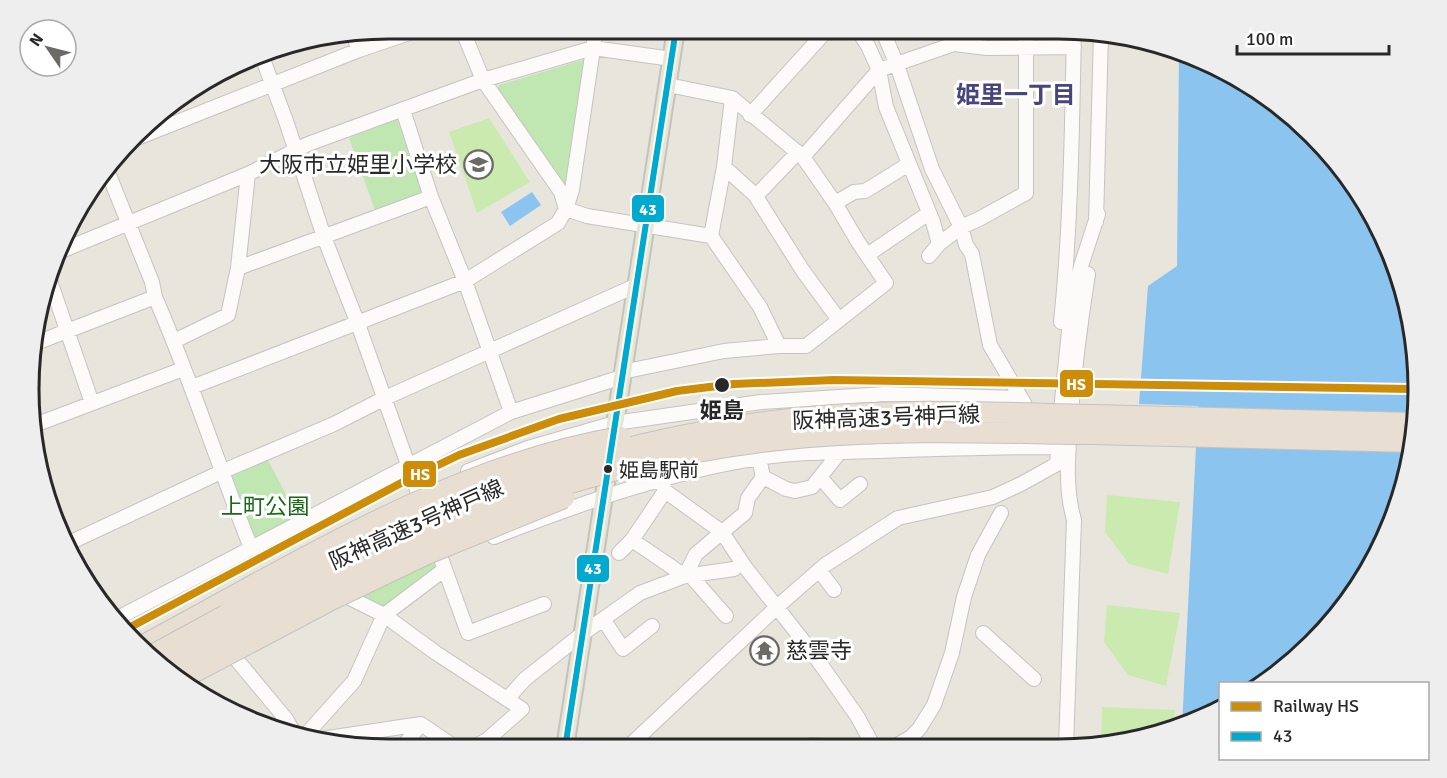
<svg xmlns="http://www.w3.org/2000/svg" width="1447" height="778" font-family="Signika,'Noto Sans JP',sans-serif">
	<style>
		.green { fill: #c0e6b2 }
		.pitch { fill: #cbeaaf }
		.water { fill: #8bc4ef }
		.lines { fill: none; stroke-linecap: round; stroke-linejoin: round }
		.minor-casing { stroke: #c5c3c3; stroke-width: 16 }
		.major-casing { stroke: #c4c2bf; stroke-width: 20 }
		.highway-casing { stroke: #c4c2bf; stroke-width: 22 }
		.minor { stroke: #fcfbfa; stroke-width: 14 }
		.major { stroke: #e7e6d1; stroke-width: 16 }
		.highway { stroke: #e8dfd2; stroke-width: 20 }
		.highway-bridge-casing { stroke: #c4c2bf; stroke-width: 22; stroke-linecap: butt }
		.highway-bridge { stroke: #e8dfd2; stroke-width: 20 }
		.bus-1-casing { stroke: #fff; stroke-width: 10 }
		.bus-1 { stroke: #00a9ce; stroke-width: 6 }
		.rail-1-casing { stroke: #fff; stroke-width: 12 }
		.rail-1 { stroke: #ce8d08; stroke-width: 8 }
		.stop-dot { fill: #282828; stroke: #fff; stroke-width: 2 }
		.labels { text-anchor: middle; stroke-width: 6; stroke-linejoin: round; paint-order: stroke }
		.bus-label { font-size: 20px; fill: #282828; stroke: #fff; text-anchor: start }
		.poi-label { font-size: 22px; fill: #282828; stroke: #fff; text-anchor: end }
		.stop-label { font-size: 22px; font-weight: bold; fill: #282828; stroke: #fff }
		.street-label { font-size: 22px; fill: #282828; stroke: #fff }
		.park-label { font-size: 22px; fill: #186914; stroke: #fff }
		.neighbourhood-label { font-size: 24px; font-weight: bold; fill: #46467c; stroke: #fff }
		.rim { fill: none; stroke: #282828; stroke-width: 3 }
		.line-badge { stroke: #fff; stroke-width: 2 }
		.badge-label { font-size: 16px; text-anchor: middle; font-weight: bold; fill: #fff }
	</style>
	<rect width="100%" height="100%" fill="#e8e5dc"/>
	<path class="green" d="M583 60 587 63 568 191 497 91 499 85Z
		M397 119 424 190 420 197 376 213 349 138Z
		M264 459 268 460 296 514 295 518 257 538 251 535 229 482 232 474Z
		M431 563 437 565 434 572 383 611 359 595Z"/>
	<path class="pitch" d="M489 118 530 182 477 213 449 132Z
		M1107 495 1180 502 1168 574 1129 564 1105 532Z
		M1107 605 1180 613 1166 686 1128 675 1104 642Z
		M1102 707 1175 710 1172 731 1103 746 1101 744Z"/>
	<path class="water" d="M1179 52 1238 77 1344 169 1406 295 1415 436 1370 569 1329 627 1264 683 1220 684V707L1182 727 1198 406 1139 404 1148 286 1177 266Z
		M532 192 541 205 510 226 501 212Z"/>
	<g class="lines">
		<defs>
			<path id="minor" d="M462 29 483 80 561 192 566 209
				M857 29 868 46 879 70 886 107 933 222 939 244 929 256
				M882 29 897 65 932 169 961 227 966 245 972 254 990 345 1024 403
				M353 34 359 50
				M954 44V29
				M261 54 286 121 324 237 358 324 423 507
				M668 85 732 98 724 167 711 236 760 307 779 346
				M403 110 431 197 465 281 511 412
				M750 115 828 29
				M137 138 359 50 421 29
				M803 157 879 70 954 44 987 48 1074 47
				M724 167 755 195 803 271 839 320
				M107 170 152 282 155 297C191 379 218 465 251 548
				M756 196 798 152
				M835 203 854 192 865 191 909 164
				M566 209 587 216 711 236
				M1096 222 1101 32
				M939 244 961 227 979 219 1026 193V29
				M61 251 248 174 308 144 483 80 593 48 672 59
				M867 255 929 213
				M238 268 431 197
				M49 278 92 403
				M1061 322C1071 225 1072 127 1074 29
				M174 341 228 315 238 268 248 174
				M36 343 155 297
				M622 372 724 351 779 346H806L886 283 858 242 835 203 803 157 732 98
				M192 387 465 281 558 223 566 209 572 190 596 29
				M1060 421 1071 310 1081 266 1098 214
				M32 426 183 369
				M468 471 528 448 615 423 761 402 885 394 1021 398
				M763 477 786 489 795 491 812 487 875 408
				M820 477 840 500 860 484
				M665 491 722 532 745 567 812 652 857 716 874 747
				M494 537C579 504 668 472 759 458 797 452 838 452 876 451 937 449 997 447 1058 447
				M632 540 685 576 696 554 745 513 748 498 763 477 759 458 755 450
				M435 542 468 633 544 604
				M67 544 221 472 334 424 385 398 635 286
				M619 553 632 540 665 491 663 484
				M819 570 834 590
				M690 575 726 616
				M350 598 384 615 436 653 522 709 488 739 473 748
				M603 619 623 649 652 626
				M114 620 511 412 622 377
				M983 633 1034 679
				M236 659 286 719 296 737
				M508 698 525 679 582 634 640 593 685 576 734 569
				M303 738 354 681 384 615 445 569
				M315 740 421 724 456 748
				M807 747 811 745 840 747
				M894 747 911 737 919 729 934 705 952 653 964 597 978 555 1001 513
				M1066 747 1074 520C1065 489 1068 456 1070 424 1074 373 1080 324 1088 274
				M627 748 778 606 825 565 898 518 993 497 1021 484 1057 464 1059 440
				M401 749 421 724"/>
			<path id="major" d="M565 748 676 29"/>
			<path id="highway" d="M1094 415 1415 423
				M1092 434 1413 442
				M142 646 228 599"/>
		</defs>
		<use href="#minor" class="minor-casing"/>
		<use href="#major" class="major-casing"/>
		<use href="#highway" class="highway-casing"/>
		<use href="#minor" class="minor"/>
		<use href="#major" class="major"/>
		<use href="#highway" class="highway"/>
		<defs>
			<path id="highway-bridge" d="M228 599C349 532 483 460 620 437
				M152 655C249 603 344 548 445 507 563 460 684 428 810 417 905 408 999 413 1094 415
				M168 668C261 619 354 565 451 526 564 479 687 447 809 437 903 429 998 433 1092 434
				M191 674 333 599 427 554 564 498"/>
		</defs>
		<use href="#highway-bridge" class="highway-bridge-casing"/>
		<use href="#highway-bridge" class="highway-bridge"/>
		<defs>
			<path id="bus-1" d="M565 748 676 29"/>
		</defs>
		<use href="#bus-1" class="bus-1-casing"/>
		<use href="#bus-1" class="bus-1"/>
		<defs>
			<path id="rail-1" d="M123 631 403 482 459 455 559 419 677 391 734 384 834 380 1412 389"/>
		</defs>
		<use href="#rail-1" class="rail-1-casing"/>
		<use href="#rail-1" class="rail-1"/>
	</g>
	<defs>
		<symbol id="school-ring" viewBox="-11 -11 22 22"><circle r="9.5" fill="#fff" stroke="#6b6a67" stroke-width="1.5"/><path d="M0-5L7-2L0 1L-7-2ZM-4 1L0 2.5L4 1V4Q0 6-4 4Z" fill="#6b6a67"/></symbol>
		<symbol id="temple-ring" viewBox="-11 -11 22 22"><circle r="9.5" fill="#fff" stroke="#6b6a67" stroke-width="1.5"/><path d="M0-6L5-2H3V0L6.5 2.5H4V6H1.5V3h-3V6H-4V2.5H-6.5L-3 0V-2H-5Z" fill="#6b6a67"/></symbol>
	</defs>
	<g fill-rule="evenodd">
		<use href="#school-ring" x="462" y="148" width="33" height="33"/>
		<use href="#temple-ring" x="748" y="634" width="33" height="33"/>
	</g>
	<g class="stop-dot">
		<circle cx="722" cy="385" r="8"/>
		<circle cx="608" cy="469" r="5"/>
	</g>
	<g class="labels">
		<g class="bus-label">
			<text x="619" y="477">姫島駅前</text>
		</g>
		<g class="poi-label">
			<text x="457" y="172">大阪市立姫里小学校</text>
			<text x="786" y="658" text-anchor="start">慈雲寺</text>
		</g>
		<g class="stop-label">
			<text x="722" y="418">姫島</text>
		</g>
		<g class="street-label">
			<text transform="translate(886 417) rotate(-2)" y="8">阪神高速3号神戸線</text>
			<text transform="translate(416 524) rotate(-24)" y="8">阪神高速3号神戸線</text>
		</g>
		<g class="park-label">
			<text x="265" y="514">上町公園</text>
		</g>
		<g class="neighbourhood-label">
			<text x="1016" y="103">姫里一丁目</text>
		</g>
	</g>
	<path d="M0 0H1447V778H0ZM389 39H1058A350 350 0 0 1 1408 389V389A350 350 0 0 1 1058 739H389A350 350 0 0 1 39 389V389A350 350 0 0 1 389 39Z" fill="#eee" fill-rule="evenodd"/>
	<path class="rim" d="M389 39H1058A350 350 0 0 1 1408 389V389A350 350 0 0 1 1058 739H389A350 350 0 0 1 39 389V389A350 350 0 0 1 389 39Z"/>
	<g class="line-badge">
		<rect x="631" y="194" width="34" height="29" rx="6" fill="#00a9ce"/>
		<rect x="1059" y="369" width="35" height="29" rx="6" fill="#ce8d08"/>
		<rect x="402" y="460" width="35" height="28" rx="6" fill="#ce8d08"/>
		<rect x="576" y="554" width="34" height="29" rx="6" fill="#00a9ce"/>
	</g>
	<g class="badge-label">
		<text x="648" y="215">43</text>
		<text x="1076" y="390">HS</text>
		<text x="420" y="480">HS</text>
		<text x="593" y="574">43</text>
	</g>
	<rect x="1219" y="682" width="210" height="78" fill="#ffffff" stroke="#a9a9a9" stroke-width="1.5"/>
	<rect x="1231" y="702" width="30" height="9" fill="#ce8d08" stroke="#a9a9a9" stroke-width="1.5"/>
	<text x="1273" y="712" font-size="18" fill="#282828">Railway HS</text>
	<rect x="1231" y="732" width="30" height="9" fill="#00a9ce" stroke="#a9a9a9" stroke-width="1.5"/>
	<text x="1273" y="742" font-size="18" fill="#282828">43</text>
	<g transform="translate(48 48) rotate(305)"><circle r="28" fill="#ffffff" stroke="#a9a9a9" stroke-width="1.5"/>
	<path d="M0-4.5L10 22L0 15L-10 22Z" fill="#6b6a67"/>
	<text y="-9" font-size="16" font-weight="bold" text-anchor="middle" fill="#282828">N</text>
	</g>
	<path d="M1237 45v9h152v-9" fill="none" stroke="#282828" stroke-width="3"/>
	<text x="1246" y="45" font-size="18" fill="#282828" stroke="#ffffff" stroke-width="4.5" paint-order="stroke">100 m</text>
</svg>
